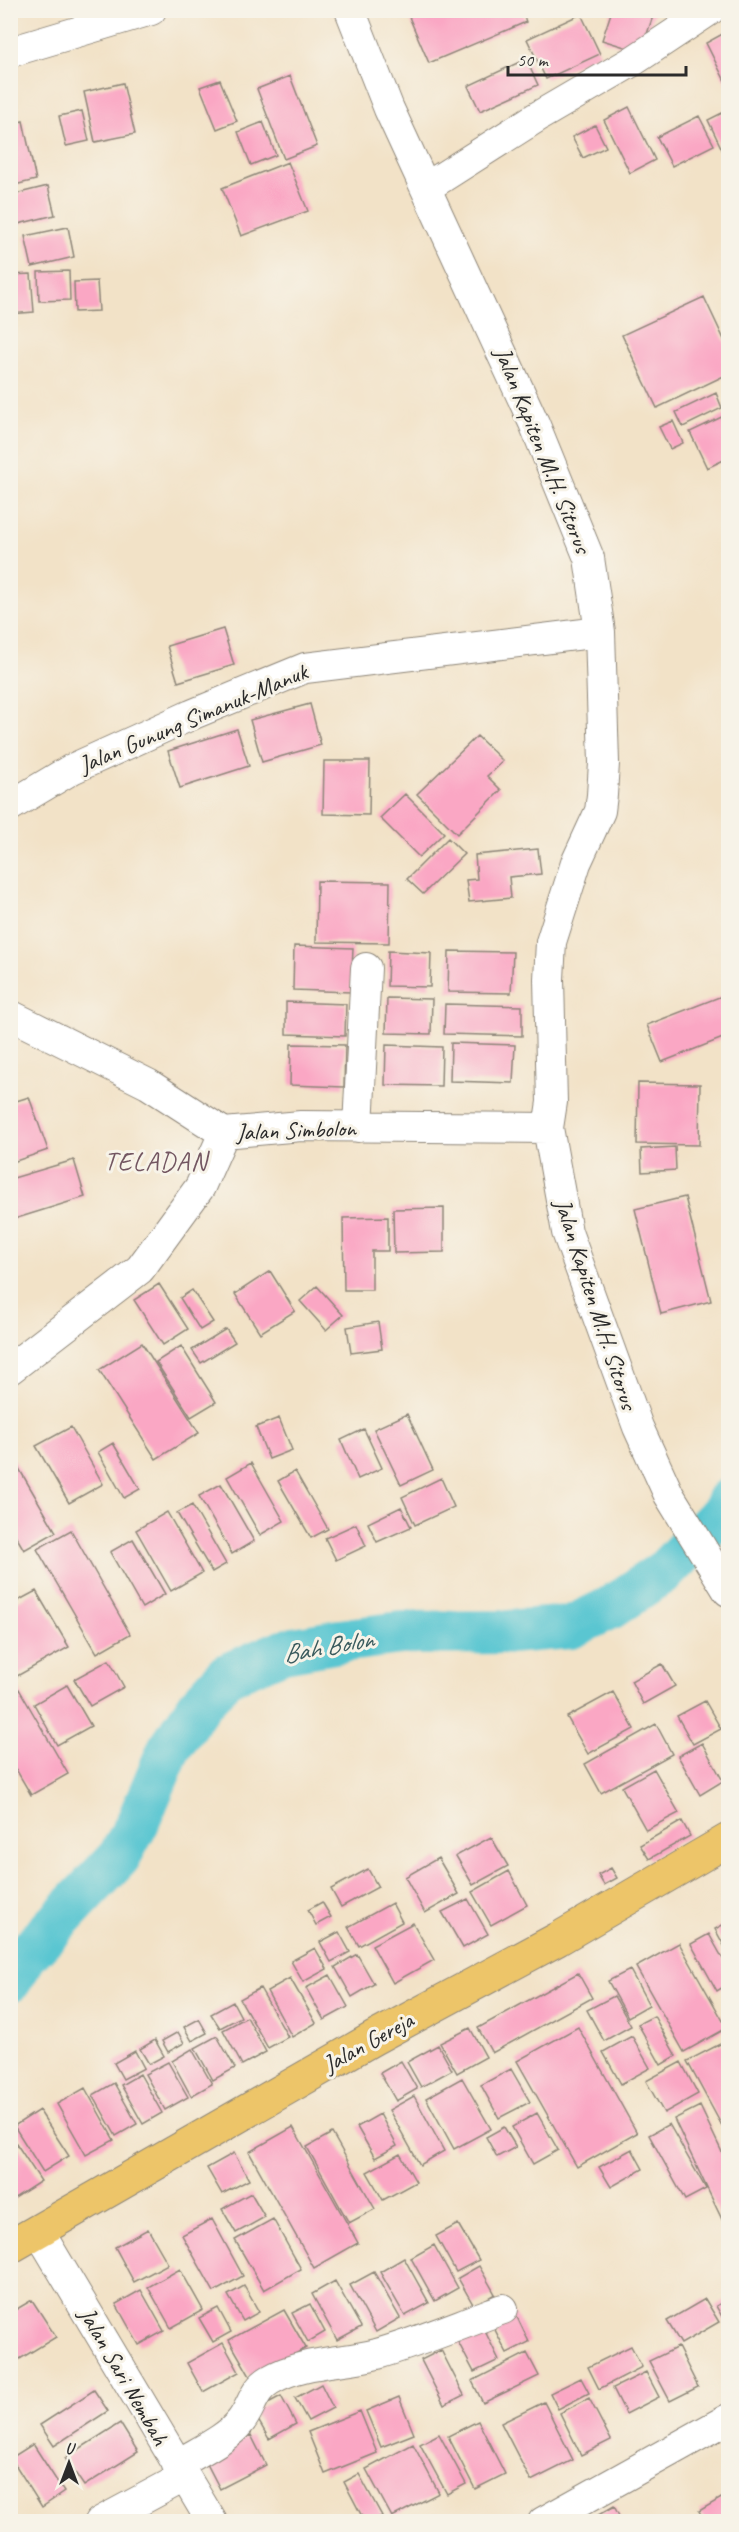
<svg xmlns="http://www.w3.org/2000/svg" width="739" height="2532" font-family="Caveat,sans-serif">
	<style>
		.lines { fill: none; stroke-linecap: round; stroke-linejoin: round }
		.river { stroke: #5ac6d1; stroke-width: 44 }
		.building { fill: #faa7c4 }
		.minor-casing { stroke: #8e8679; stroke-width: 32 }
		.major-casing { stroke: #8e8679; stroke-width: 35 }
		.minor { stroke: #fff; stroke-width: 30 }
		.major { stroke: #edc569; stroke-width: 33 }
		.labels { text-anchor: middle; stroke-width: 6; stroke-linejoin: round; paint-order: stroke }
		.street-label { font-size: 24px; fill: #2b2b2b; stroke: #f7f3e8 }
		.neighbourhood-label { font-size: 26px; letter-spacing: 1.5px; fill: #735661; stroke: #f7f3e8 }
		.water-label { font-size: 26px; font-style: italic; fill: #395a5d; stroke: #f7f3e8 }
	</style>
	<rect width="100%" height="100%" fill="#f7f3e8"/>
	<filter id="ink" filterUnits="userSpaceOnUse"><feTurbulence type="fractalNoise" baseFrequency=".0167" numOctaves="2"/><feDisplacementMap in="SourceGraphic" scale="12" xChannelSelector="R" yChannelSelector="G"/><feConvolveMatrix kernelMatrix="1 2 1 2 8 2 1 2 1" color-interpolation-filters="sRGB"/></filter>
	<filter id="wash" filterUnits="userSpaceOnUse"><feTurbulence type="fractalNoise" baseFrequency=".008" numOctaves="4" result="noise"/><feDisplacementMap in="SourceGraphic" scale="24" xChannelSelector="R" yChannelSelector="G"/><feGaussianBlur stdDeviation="1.35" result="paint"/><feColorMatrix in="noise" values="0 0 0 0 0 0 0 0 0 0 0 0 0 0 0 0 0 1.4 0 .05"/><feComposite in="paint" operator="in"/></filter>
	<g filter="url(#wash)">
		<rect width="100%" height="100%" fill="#f2e2c7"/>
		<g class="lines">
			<path class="river" d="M10 1981 26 1955 119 1857 137 1824 169 1749 199 1705 227 1675 283 1651 340 1641 401 1633 509 1632 571 1627 610 1608 666 1570 723 1511 728 1500"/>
		</g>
		<g id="blocks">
			<path class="building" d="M406 10H522L526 22 429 63Z
				M612 10H655L641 52 602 40Z
				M581 14 600 54 546 79 527 39Z
				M728 31V87L706 43Z
				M526 59 538 85 480 111 468 86Z
				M290 76 317 146 284 159 257 89Z
				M220 80 237 121 217 129 200 87Z
				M123 83 135 134 95 142 84 92Z
				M629 107 655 160 630 173 604 120Z
				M728 110V162L708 120Z
				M82 111 89 141 66 146 59 116Z
				M699 116 714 145 672 166 657 137Z
				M23 121 36 180 10 186V124Z
				M263 122 276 155 251 165 238 132Z
				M595 125 606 147 583 158 572 137Z
				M288 162 308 211 241 236 222 188Z
				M48 186 55 215 18 224 11 195Z
				M68 227 74 257 32 267 25 236Z
				M69 271 70 300 39 301 38 272Z
				M31 274 34 312 10 314V275Z
				M97 281 99 311 75 312 74 282Z
				M704 297 728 348V374L657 408 622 335Z
				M716 393 722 408 683 427 676 412Z
				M728 414V458L707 468 690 432Z
				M673 421 683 443 670 449 659 427Z
				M223 629 234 665 178 682 167 646Z
				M310 704 321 745 262 762 250 720Z
				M237 729 249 766 180 788 168 751Z
				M477 736 503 761 487 776 501 790 457 834 417 794Z
				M324 761H370L369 815 323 814Z
				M405 794 444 833 419 857 380 818Z
				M448 838 464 854 423 894 407 879Z
				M538 849 541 874 509 877 511 898 469 902 466 880 477 879 475 855Z
				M317 881 390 882 389 943 316 942Z
				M294 946 353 948 351 992 293 990Z
				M388 951 431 953 430 987 387 986Z
				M449 951 513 952 511 993 448 992Z
				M727 994 728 1036 662 1062 647 1025Z
				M387 998 432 999 431 1034 386 1033Z
				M286 1002 346 1004 345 1036 286 1034Z
				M445 1004 522 1006V1036L444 1034Z
				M451 1043 515 1045 513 1083 450 1081Z
				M291 1044 345 1045 344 1087 290 1085Z
				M386 1045 442 1047 441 1086 385 1085Z
				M638 1083 700 1084 699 1145 637 1144Z
				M29 1097 48 1150 10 1163V1103Z
				M675 1147 676 1170 642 1172 641 1149Z
				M74 1160 85 1197 11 1220 10 1179Z
				M685 1197 711 1301 661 1314 635 1209Z
				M444 1208V1252L394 1253 393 1209Z
				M388 1217V1251H372V1290H344L343 1218Z
				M270 1271 295 1311 260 1333 235 1294Z
				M159 1284 188 1329 163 1345 134 1300Z
				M317 1286 343 1315 326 1330 300 1301Z
				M192 1290 213 1322 200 1330 180 1298Z
				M378 1322 382 1349 351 1353 347 1327Z
				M226 1329 235 1342 201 1363 192 1350Z
				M142 1343 199 1433 156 1459 99 1370Z
				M181 1346 216 1402 191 1417 156 1362Z
				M407 1414 433 1470 401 1485 374 1429Z
				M279 1418 292 1450 269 1459 256 1427Z
				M71 1427 103 1484 69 1503 36 1446Z
				M364 1429 382 1468 358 1479 341 1440Z
				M113 1443 140 1489 124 1498 98 1452Z
				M10 1453 56 1532 24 1550 10 1526Z
				M251 1463 284 1521 260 1535 227 1477Z
				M295 1471 328 1529 311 1538 278 1481Z
				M441 1478 454 1507 415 1525 402 1497Z
				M221 1484 254 1541 232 1554 199 1496Z
				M192 1505 226 1564 212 1572 177 1513Z
				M401 1507 411 1527 377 1542 368 1523Z
				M167 1512 202 1573 171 1591 136 1530Z
				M356 1524 366 1546 336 1560 325 1538Z
				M71 1530 130 1634 97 1653 37 1549Z
				M133 1539 165 1594 142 1608 110 1552Z
				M36 1591 69 1647 10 1680V1605Z
				M109 1660 124 1687 90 1706 74 1679Z
				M662 1664 675 1686 643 1704 631 1681Z
				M67 1685 91 1726 57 1745 34 1704Z
				M19 1689 68 1774 31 1795 10 1759V1694Z
				M613 1692 634 1729 588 1754 567 1717Z
				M705 1701 721 1729 693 1744 677 1716Z
				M656 1724 672 1754 601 1793 585 1764Z
				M702 1743 723 1781 700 1795 678 1756Z
				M654 1769 679 1813 646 1830 622 1787Z
				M682 1821 690 1836 649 1859 640 1845Z
				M491 1837 508 1866 473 1885 456 1856Z
				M438 1858 459 1894 425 1913 405 1877Z
				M611 1868 617 1878 604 1885 598 1875Z
				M368 1869 378 1887 341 1907 331 1889Z
				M509 1871 527 1905 491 1925 472 1892Z
				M468 1899 488 1934 463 1948 442 1912Z
				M322 1902 331 1917 316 1925 308 1910Z
				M392 1903 402 1922 359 1946 348 1927Z
				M728 1922V1953L715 1929Z
				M413 1923 434 1960 393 1983 372 1945Z
				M339 1932 350 1952 331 1962 320 1942Z
				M709 1934 728 1968V1984L717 1991 691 1944Z
				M679 1943 727 2028 684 2052 636 1967Z
				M315 1948 327 1969 303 1982 291 1961Z
				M357 1954 374 1984 352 1997 335 1967Z
				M630 1970 649 2005 628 2017 608 1981Z
				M578 1973 592 1998 492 2053 478 2028Z
				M330 1975 348 2007 324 2020 306 1988Z
				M290 1978 316 2023 292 2037 267 1991Z
				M260 1988 288 2037 268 2048 240 1999Z
				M614 1996 631 2026 604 2041 587 2010Z
				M233 2002 241 2017 220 2028 211 2014Z
				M654 2016 676 2056 661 2065 638 2024Z
				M247 2017 266 2052 242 2065 223 2030Z
				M199 2019 207 2033 192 2041 184 2027Z
				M578 2027 637 2133 577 2167 517 2061Z
				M470 2028 486 2057 457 2073 440 2043Z
				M178 2032 184 2043 168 2052 162 2041Z
				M217 2036 235 2068 213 2080 195 2048Z
				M632 2036 650 2068 621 2084 603 2052Z
				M155 2040 164 2056 149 2064 140 2049Z
				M722 2043 728 2056V2137L687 2061Z
				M438 2045 452 2070 421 2087 407 2062Z
				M192 2049 212 2084 191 2096 172 2061Z
				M135 2051 144 2068 123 2079 114 2063Z
				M401 2061 417 2089 396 2101 380 2073Z
				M168 2062 188 2097 165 2110 145 2074Z
				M681 2062 698 2094 664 2113 646 2081Z
				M511 2069 530 2102 499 2118 481 2085Z
				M140 2074 162 2113 143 2124 121 2085Z
				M462 2078 491 2129 454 2149 426 2098Z
				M114 2083 137 2124 116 2136 93 2095Z
				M85 2088 114 2140 86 2155 57 2104Z
				M414 2096 444 2151 420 2165 389 2110Z
				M700 2106 728 2165V2232L674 2119Z
				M39 2110 69 2156 43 2172 14 2126Z
				M537 2113 558 2150 533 2164 512 2127Z
				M380 2114 397 2146 375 2158 357 2127Z
				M669 2124 706 2189 685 2200 649 2135Z
				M293 2127 358 2243 314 2268 249 2152Z
				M504 2127 516 2147 497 2157 486 2137Z
				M332 2133 375 2209 349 2223 307 2147Z
				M10 2134 41 2181 10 2201Z
				M632 2149 643 2169 611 2187 599 2167Z
				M234 2153 249 2180 222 2194 207 2168Z
				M400 2154 416 2182 383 2200 367 2172Z
				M251 2193 265 2217 236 2233 222 2209Z
				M212 2219 243 2276 214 2292 182 2235Z
				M273 2219 301 2269 264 2290 235 2240Z
				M458 2224 479 2260 456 2272 436 2236Z
				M148 2229 168 2264 134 2282 115 2247Z
				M434 2245 458 2288 435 2301 411 2258Z
				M404 2258 429 2303 405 2316 380 2272Z
				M479 2266 495 2294 474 2306 458 2278Z
				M180 2269 203 2310 171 2328 148 2287Z
				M374 2272 400 2318 376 2332 350 2285Z
				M335 2281 361 2327 337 2340 312 2294Z
				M244 2286 259 2312 243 2321 228 2295Z
				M141 2290 164 2331 139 2345 116 2304Z
				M705 2299 719 2322 681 2344 667 2321Z
				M728 2299V2327L716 2306Z
				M32 2300 56 2337 10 2365V2313Z
				M310 2304 325 2332 308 2342 292 2313Z
				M218 2308 231 2332 213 2342 199 2318Z
				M284 2310 306 2348 251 2378 229 2340Z
				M515 2313 529 2342 507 2353 492 2324Z
				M482 2325 499 2360 474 2372 456 2338Z
				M223 2343 239 2372 203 2392 187 2363Z
				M631 2346 642 2367 599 2389 588 2367Z
				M678 2347 698 2387 670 2401 649 2361Z
				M441 2350 464 2395 444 2405 421 2360Z
				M527 2353 539 2376 483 2403 472 2381Z
				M646 2372 659 2397 626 2414 613 2388Z
				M581 2378 589 2393 558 2409 550 2393Z
				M321 2384 333 2408 308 2421 295 2398Z
				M94 2390 108 2411 54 2446 40 2425Z
				M281 2396 296 2424 269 2439 253 2411Z
				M399 2397 414 2434 381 2447 366 2411Z
				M589 2398 611 2440 581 2455 560 2413Z
				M544 2402 573 2460 531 2481 501 2423Z
				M360 2411 377 2453 325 2474 308 2432Z
				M478 2421 505 2474 475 2489 448 2436Z
				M120 2423 138 2452 84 2486 65 2458Z
				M439 2434 466 2484 447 2494 420 2444Z
				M251 2435 266 2465 220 2489 205 2460Z
				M33 2444 64 2492 42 2507 11 2458Z
				M413 2444 439 2493 392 2517 366 2469Z
				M359 2474 382 2516 370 2522H365L344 2482Z
				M728 2494V2522H705L699 2511Z
				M614 2506 622 2522H586Z"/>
		</g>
	</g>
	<g filter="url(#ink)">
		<use href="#blocks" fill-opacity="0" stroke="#8e8679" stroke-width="1.5"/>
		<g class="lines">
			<defs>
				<path id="minor" d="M350 10 389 109 534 423 589 558 600 632 604 763 602 795 600 811 576 863 551 942 549 979 552 1102 548 1128 567 1232 638 1427 669 1495 728 1591
					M10 52 151 10
					M427 187 537 117 633 61 710 10
					M10 806 72 769 191 715 305 668 600 632
					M10 1015 148 1084 224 1133
					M358 1127 366 968
					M10 1369 140 1269 200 1187 224 1133 301 1126 548 1128
					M38 2230 212 2522
					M177 2465C197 2452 226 2440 241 2421 252 2407 253 2390 270 2380 302 2361 342 2363 377 2354 419 2342 461 2324 503 2309
					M100 2522 184 2477
					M543 2522 728 2419"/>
				<path id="major" d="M10 2247 374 2038 558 1939 728 1840"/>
			</defs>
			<use href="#minor" class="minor-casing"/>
			<use href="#major" class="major-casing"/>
			<use href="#minor" class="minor"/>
			<use href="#major" class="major"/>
		</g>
	</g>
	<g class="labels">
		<g class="street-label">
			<text transform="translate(543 450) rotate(68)" y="8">Jalan Kapiten M.H. Sitorus</text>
			<text transform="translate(193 718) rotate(-23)" y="8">Jalan Gunung Simanuk-Manuk</text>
			<text transform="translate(296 1130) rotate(-2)" y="8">Jalan Simbolon</text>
			<text transform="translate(596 1304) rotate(72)" y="8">Jalan Kapiten M.H. Sitorus</text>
			<text transform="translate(368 2042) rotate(-29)" y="8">Jalan Gereja</text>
			<text transform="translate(124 2376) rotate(60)" y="8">Jalan Sari Nembah</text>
		</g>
		<g class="neighbourhood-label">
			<text x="156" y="1170">TELADAN</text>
		</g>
		<g class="water-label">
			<text transform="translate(328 1646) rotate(-10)" y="9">Bah Bolon</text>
		</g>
	</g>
	<rect width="739" height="2532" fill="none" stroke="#f7f3e8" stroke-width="36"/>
	<g transform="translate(69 2463)" stroke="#f7f3e8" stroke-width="4.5" paint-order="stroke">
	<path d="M0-4.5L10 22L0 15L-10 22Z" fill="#2b2b2b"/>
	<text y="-9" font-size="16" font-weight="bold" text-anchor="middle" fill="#2b2b2b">U</text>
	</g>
	<path d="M508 66v9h178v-9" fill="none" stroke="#2b2b2b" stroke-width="3"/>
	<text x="517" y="66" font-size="18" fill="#2b2b2b" stroke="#f7f3e8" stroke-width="4.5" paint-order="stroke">50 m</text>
</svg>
